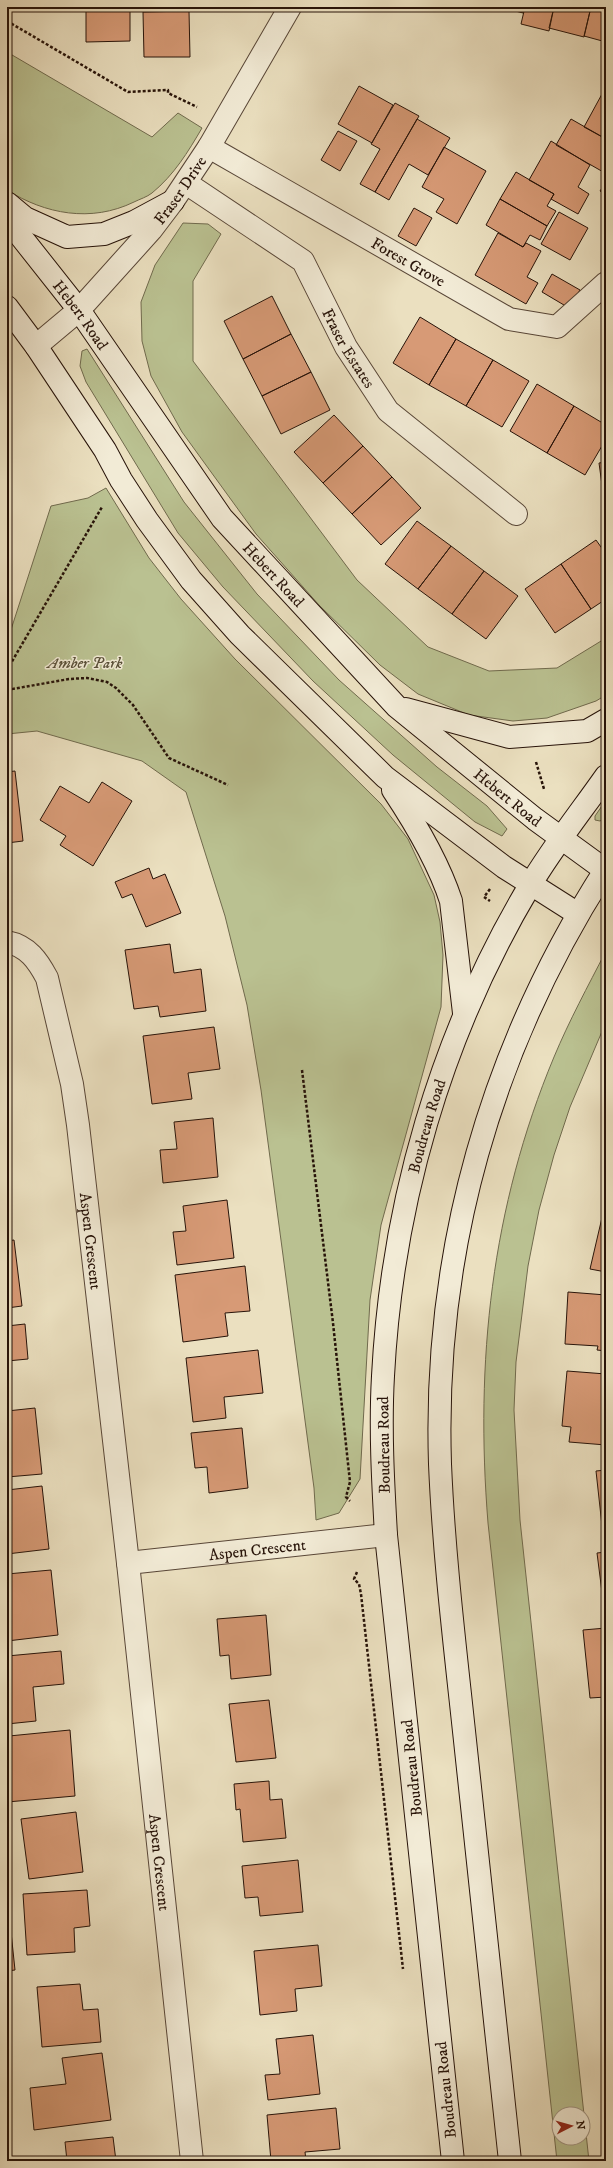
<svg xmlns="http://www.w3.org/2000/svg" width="613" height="2168" font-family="'IM FELL DW Pica',serif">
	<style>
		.green { fill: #bac191; stroke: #706a4d; fill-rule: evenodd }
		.building { fill: #d79a76; stroke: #271309 }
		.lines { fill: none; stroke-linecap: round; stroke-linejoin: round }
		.minor-casing { stroke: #584637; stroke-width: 24 }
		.tertiary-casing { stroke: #584637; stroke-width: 24 }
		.secondary-casing { stroke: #271309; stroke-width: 24 }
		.path { stroke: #271309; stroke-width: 2.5; stroke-dasharray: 3 2; stroke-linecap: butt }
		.minor { stroke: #f2ebd6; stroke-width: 22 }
		.tertiary { stroke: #f2ebd6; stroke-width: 22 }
		.secondary { stroke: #f2ebd6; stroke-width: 22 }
		.labels { text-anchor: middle; stroke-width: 3; stroke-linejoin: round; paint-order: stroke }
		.street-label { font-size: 16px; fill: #271309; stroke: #f2ebd6 }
		.park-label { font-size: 16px; font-style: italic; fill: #5a5039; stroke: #f2ebd6 }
	</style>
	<rect width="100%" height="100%" fill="#ebe0c0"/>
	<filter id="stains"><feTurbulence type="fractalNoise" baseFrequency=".005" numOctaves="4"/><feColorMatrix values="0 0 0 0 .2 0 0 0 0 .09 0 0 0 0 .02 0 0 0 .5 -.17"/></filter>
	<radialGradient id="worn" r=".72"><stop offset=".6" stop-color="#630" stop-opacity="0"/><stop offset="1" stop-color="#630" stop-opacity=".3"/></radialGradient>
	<path class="green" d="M7 52 152 137 178 113 202 128C188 152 174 175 152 193 147 197 140 199 134 202 91 223 45 214 7 190Z
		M183 223 208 224 221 234 193 281V361L357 580 428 647 489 671 557 668 606 638V695L596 701 547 718 513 721 469 715 418 694 380 665 319 605 256 534 182 432 151 376 142 341 141 302 155 265Z
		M87 349 184 502 257 594 339 680 437 767 487 806 507 829 502 836 475 822 393 755 313 681 223 587 178 533 86 382 80 366 82 351Z
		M106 488 149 558 181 599 235 659 381 804 408 839 434 895 440 922 443 955 441 1007 381 1225 370 1300 360 1479 339 1513 316 1520 314 1488 261 1090 247 1005 225 916 186 792 142 761 37 731 7 734V642L51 506 88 498Z
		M606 800V818L600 821 595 820V816Z
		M606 951V1022L570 1107 554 1155 539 1210 528 1266 516 1362 514 1410 520 1520 589 2161H557L488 1523C475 1362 491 1208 554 1057 569 1021 588 986 606 951ZM559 2114H583V2138H559Z"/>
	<path class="building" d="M24 7H69V8L25 9Z
		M86 7H130V41L86 42Z
		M500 7H524L523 13Z
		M525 7H554L549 31 521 24Z
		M554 7H591L584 37 549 28Z
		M591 7H606V42L584 36Z
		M189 11 190 57H144L143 12Z
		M359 86 393 105 372 143 338 124Z
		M602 94 606 97V139L584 127Z
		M395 103 419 116 375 192 360 184 380 149 371 144Z
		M417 119 450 138 428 175 409 164 389 200 375 192Z
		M571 119 606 139 605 173 556 145Z
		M338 131 357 141 340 171 321 160Z
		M551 141 590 165 578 187 589 194 578 214 551 199 554 194 529 180Z
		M444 147 486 171 457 224 436 212 444 199 422 187Z
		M516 172 554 194 547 206 556 211 547 226 500 199Z
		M606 182V195L600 191Z
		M500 199 547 226 540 240 530 235 523 247 486 225Z
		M414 208 432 218 416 246 398 236Z
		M559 212 588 228 570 260 541 244Z
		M498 233 523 247 526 243 541 251 527 277 538 283 526 304 475 275Z
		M552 274 580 290 569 308 542 292Z
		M272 296 291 334 243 359 224 321Z
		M420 317 456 339 429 385 393 363Z
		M291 334 311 372 262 396 243 359Z
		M456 339 493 360 466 406 429 385Z
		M493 360 529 381 502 427 466 406Z
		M311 372 330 410 281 434 262 396Z
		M537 384 574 406 547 453 510 431Z
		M574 406 606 425V439L585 475 547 453Z
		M334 415 363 446 323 483 294 452Z
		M363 446 392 477 352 514 323 483Z
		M606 462V506L605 507 599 463Z
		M392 477 421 508 381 545 352 514Z
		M417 521 451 546 418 589 385 564Z
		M596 540 606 554V599L591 609 561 564Z
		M451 546 484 571 452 614 418 589Z
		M561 564 591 609 555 633 525 589Z
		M484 571 518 596 486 639 452 614Z
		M15 771 23 841 7 843V772Z
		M102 782 132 801 93 866 60 845 66 836 40 820 60 786 89 803Z
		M149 868 153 879 165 874 181 913 146 927 132 894 122 898 115 882Z
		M170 944 174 973 201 969 206 1011 160 1017 158 1006 134 1009 125 950Z
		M214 1027 220 1069 188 1073 192 1099 152 1104 143 1036Z
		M213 1118 218 1177 163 1183 160 1150 177 1149 174 1122Z
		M227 1200 234 1258 177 1265 173 1232 186 1231 183 1206Z
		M604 1209 606 1210V1272L590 1269Z
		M14 1240 22 1306 7 1308V1241Z
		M245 1266 250 1311 225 1313 228 1336 183 1342 175 1275Z
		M568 1292 606 1295V1351L597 1350 598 1346 565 1344Z
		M25 1324 28 1359 7 1361V1326Z
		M258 1350 263 1393 224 1397 226 1418 193 1422 186 1358Z
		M567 1371 606 1374V1445L569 1442 571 1427 562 1426Z
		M35 1408 42 1474 7 1477V1411Z
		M242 1428 248 1488 209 1493 207 1467 195 1468 191 1433Z
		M606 1470V1535H603L596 1471Z
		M42 1486 49 1549 7 1554V1490Z
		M606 1552V1616H605L597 1553Z
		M51 1570 58 1635 7 1641V1600L9 1599 7 1574Z
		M266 1615 271 1675 231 1679 229 1655 220 1656 217 1619Z
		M606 1628V1697L590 1698 583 1630Z
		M61 1651 64 1684 33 1687 36 1721 7 1724V1656Z
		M269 1700 276 1758 236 1762 229 1704Z
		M70 1730 75 1796 7 1802V1758H11L9 1736Z
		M269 1781 270 1800 282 1799 286 1838 243 1842 240 1809 236 1810 234 1784Z
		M76 1812 83 1872 29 1879 21 1819Z
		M298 1860 303 1912 260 1916 258 1897 245 1898 242 1866Z
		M87 1890 90 1926 74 1928 75 1952 27 1955 23 1894Z
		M11 1932 15 1970 7 1971V1933Z
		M318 1945 322 1986 295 1989 297 2011 260 2015 254 1951Z
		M80 1984 83 2010 98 2009 101 2042 42 2047 37 1987Z
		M313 2035 320 2094 268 2100 265 2075 280 2074 276 2039Z
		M102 2053 111 2120 34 2130 30 2088 66 2084 62 2058Z
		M336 2108 340 2149 305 2152 306 2161H271L267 2115Z
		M113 2137 116 2161H67L65 2142Z"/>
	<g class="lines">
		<defs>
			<g id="minor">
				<path id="s1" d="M209 147 509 319 557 327 606 283"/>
				<path id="s2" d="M186 183 303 261 346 347 388 411 516 514"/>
				<path id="s3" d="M7 942C28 946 38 961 47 978L72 1084 78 1125 128 1563 192 2161"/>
				<path id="s4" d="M128 1563 386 1535"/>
			</g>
			<g id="tertiary">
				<path id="s5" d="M36 346 79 310 151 230 173 201 209 147 290 7"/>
			</g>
			<g id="secondary">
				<path d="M7 203 25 218 67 237 104 234 134 222 173 201"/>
				<path id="s6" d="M7 219 79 310 222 518 397 707 535 819 605 870"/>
				<path d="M7 307 36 346 105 450 121 480 147 520 191 580 240 635 385 777 504 867 578 914"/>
				<path d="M406 709 509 737 587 731 606 720"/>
				<path d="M393 790C415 823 439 864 451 901L464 1013"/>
				<path id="s7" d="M453 2161 386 1535C383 1482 380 1429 383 1376 392 1204 441 1035 529 887 552 848 580 813 606 776"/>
				<path d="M510 2161C496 2024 481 1887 466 1750 456 1655 444 1559 440 1464 433 1251 491 1048 606 869"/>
			</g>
		</defs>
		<use href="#minor" class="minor-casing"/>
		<use href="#tertiary" class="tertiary-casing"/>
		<use href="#secondary" class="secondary-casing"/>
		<path class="path" d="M7 21 128 92 168 90V93L197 107
			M7 670 102 507
			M7 690 69 679 87 678 107 682 116 688 133 705 169 758 228 785
			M536 762 544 789
			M490 889 484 897 490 901
			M302 1070 333 1323 350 1482 346 1497 350 1501
			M357 1572 354 1579 359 1584 361 1594 403 1969"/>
		<use href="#minor" class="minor"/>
		<use href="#tertiary" class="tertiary"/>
		<use href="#secondary" class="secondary"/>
	</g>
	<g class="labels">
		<g class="street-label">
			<text dy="6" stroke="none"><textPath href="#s5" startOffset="213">Fraser Drive</textPath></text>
			<text dy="6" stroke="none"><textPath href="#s1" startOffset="230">Forest Grove</textPath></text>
			<text dy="6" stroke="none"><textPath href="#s6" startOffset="121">Hebert Road</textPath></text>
			<text dy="6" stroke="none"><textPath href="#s2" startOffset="239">Fraser Estates</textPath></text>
			<text dy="6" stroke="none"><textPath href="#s6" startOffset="445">Hebert Road</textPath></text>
			<text dy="6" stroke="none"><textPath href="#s6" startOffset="769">Hebert Road</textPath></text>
			<text dy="6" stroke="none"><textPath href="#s7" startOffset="1043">Boudreau Road</textPath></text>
			<text dy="6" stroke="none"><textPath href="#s3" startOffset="323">Aspen Crescent</textPath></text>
			<text transform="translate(383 1445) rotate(-91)" y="6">Boudreau Road</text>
			<text dy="6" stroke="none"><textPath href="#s4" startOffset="130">Aspen Crescent</textPath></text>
			<text transform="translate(411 1768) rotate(-96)" y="6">Boudreau Road</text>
			<text dy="6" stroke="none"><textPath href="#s3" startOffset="948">Aspen Crescent</textPath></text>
			<text transform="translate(445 2090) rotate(-96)" y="6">Boudreau Road</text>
		</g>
		<g class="park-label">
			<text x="85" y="668">Amber Park</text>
		</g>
	</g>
	<rect width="613" height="2168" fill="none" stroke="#ebe0c0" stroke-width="24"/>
	<rect x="8" y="8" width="597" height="2152" fill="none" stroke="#271309" stroke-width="2"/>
	<rect x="12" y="12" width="589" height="2144" fill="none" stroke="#271309"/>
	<g transform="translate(571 2126) rotate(84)"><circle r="19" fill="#f2ebd6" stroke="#a19584"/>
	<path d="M0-3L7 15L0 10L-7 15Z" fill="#8f2418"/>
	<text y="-6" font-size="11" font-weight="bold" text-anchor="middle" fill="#271309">N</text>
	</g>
	<rect width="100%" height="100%" filter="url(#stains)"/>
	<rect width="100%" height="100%" fill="url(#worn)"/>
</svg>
